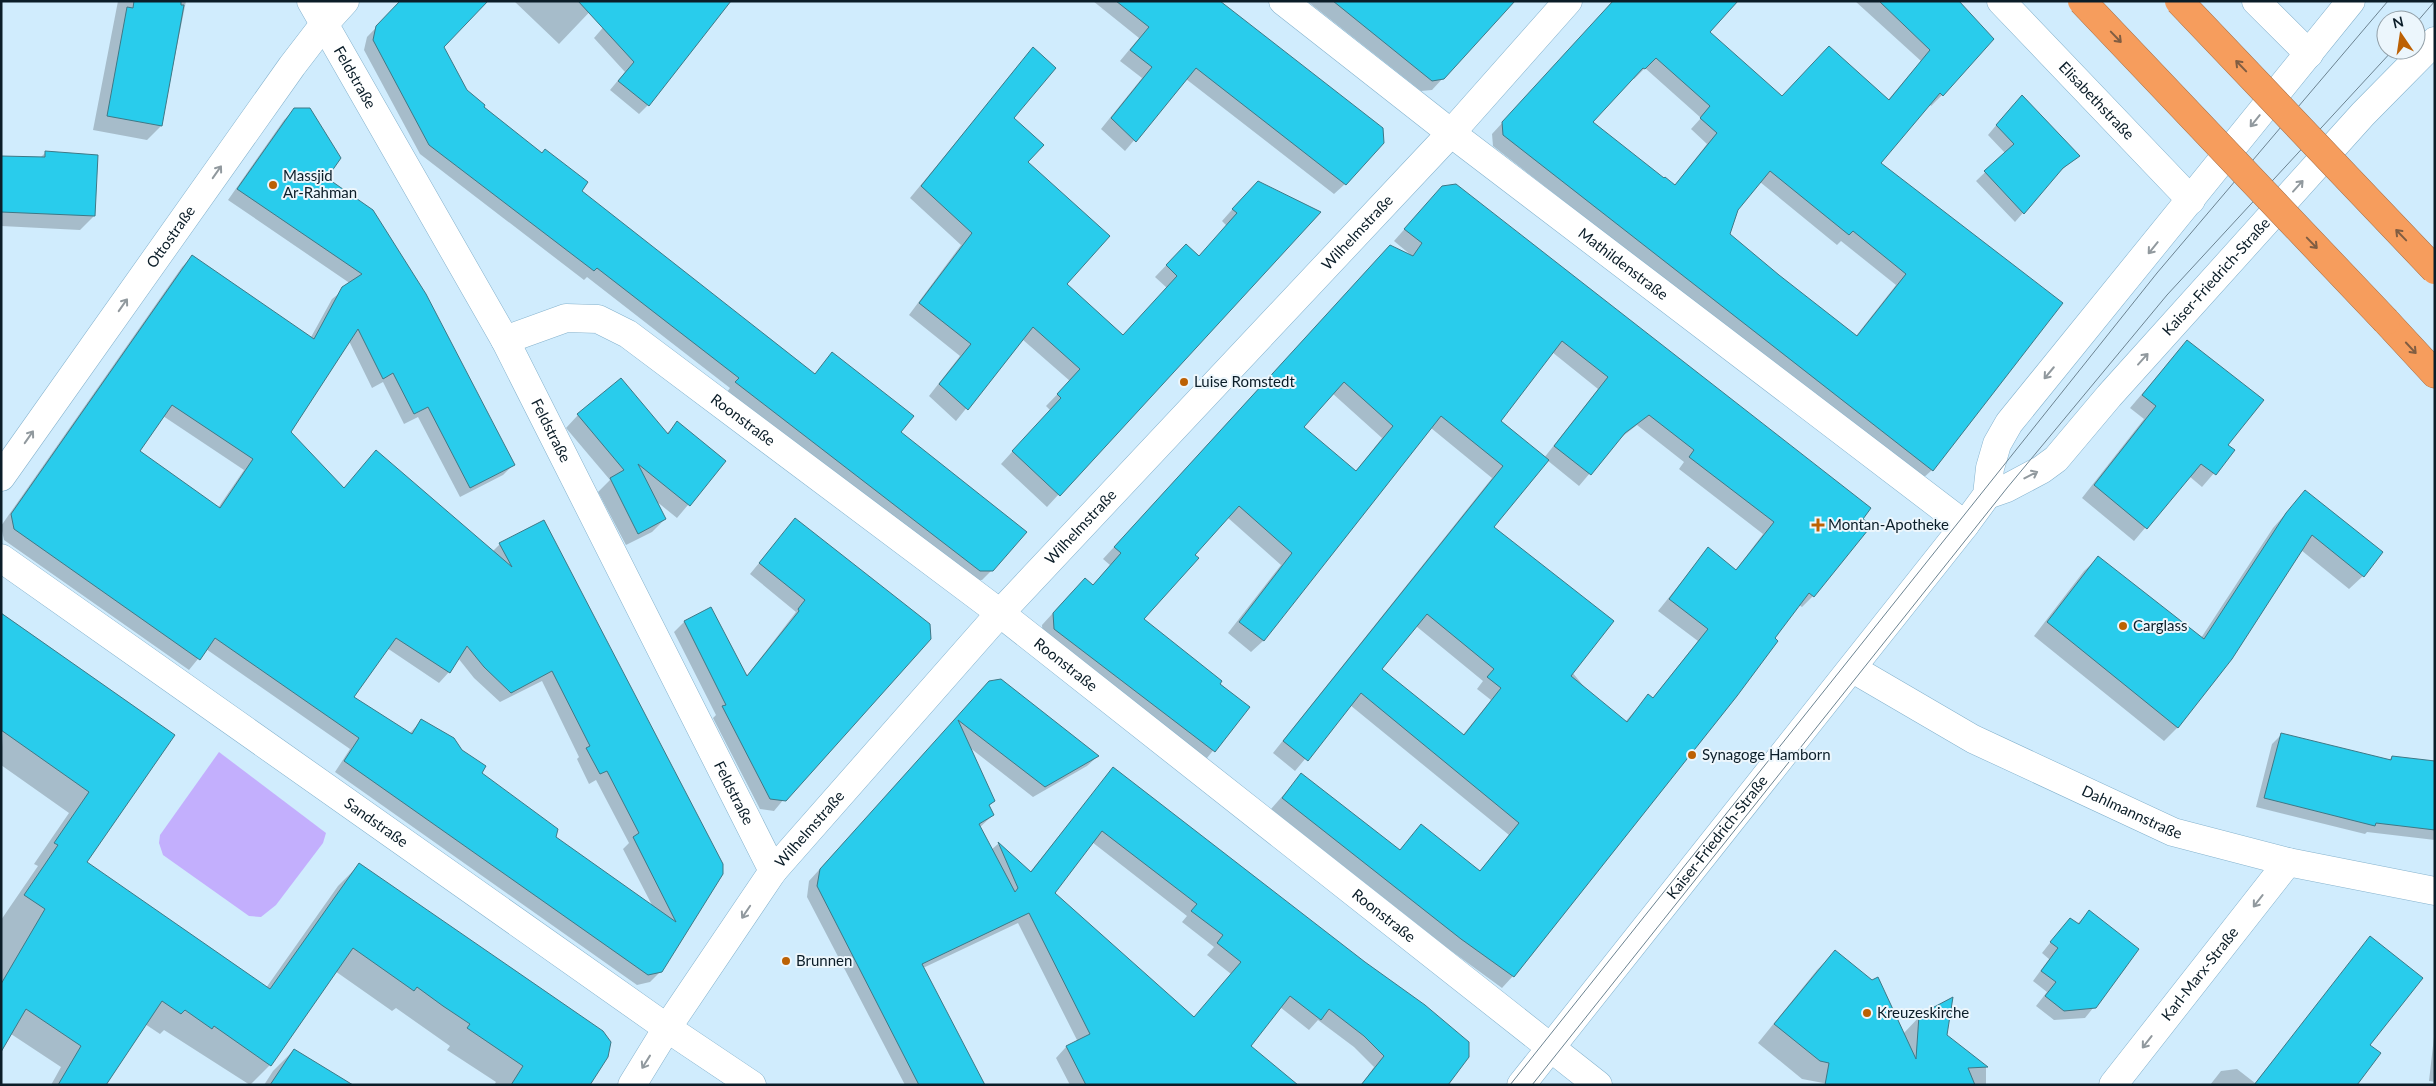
<svg xmlns="http://www.w3.org/2000/svg" width="2436" height="1086" font-family="Lato,sans-serif">
	<style>
		.grass { fill: #c3affd }
		.shadow { fill: #0003; fill-rule: evenodd }
		.building { fill: #29ccec; stroke: #3f7886; fill-rule: evenodd }
		.lines { fill: none; stroke-linecap: round; stroke-linejoin: round }
		.street-casing { stroke: #84b2cd; stroke-width: 29 }
		.highway-casing { stroke: #a4704a; stroke-width: 29 }
		.street { stroke: #fff; stroke-width: 28 }
		.highway { stroke: #f69d5d; stroke-width: 28 }
		.tram { stroke: #6c8391; stroke-width: 1 }
		.highway-bridge-casing { stroke: #a4704a; stroke-width: 29; stroke-linecap: butt }
		.highway-bridge { stroke: #f69d5d; stroke-width: 28 }
		.oneway { stroke: #805d42 }
		.oneway2 { stroke: #91999e }
		.poi-dot { fill: #bc6104; stroke: #ecf6fc; stroke-width: 2 }
		.labels { text-anchor: middle; stroke-width: 4; stroke-linejoin: round; paint-order: stroke }
		.street-label { font-size: 15px; fill: #0b1d28; stroke: #ecf6fc }
		.poi-label { font-size: 15px; fill: #0b1d28; stroke: #ecf6fc; text-anchor: start }
	</style>
	<rect width="100%" height="100%" fill="#d0ecfd"/>
	<path class="grass" d="M219 752 326 833 323 843 276 905 261 917 249 916 163 855 159 843 160 835Z"/>
	<path class="shadow" d="M118 1H186L161 126 147 140 93 130Z
		M402 1 442 47 466 91 580 191 814 375 832 354 900 432 992 570 982 580H970L727 392 730 388 668 340 587 277 584 280 420 154 364 50 367 37Z
		M514 1H600L559 44Z
		M1093 1H1219L1345 184 1334 194 1186 79 1125 151 1101 129 1142 78 1120 61 1139 38Z
		M1307 1H1514L1432 90 1421 91Z
		M1614 1 1709 32 1782 98 1888 100 1921 61 1855 1H1958L1992 39 1942 95 1931 106 1929 104 1879 163 2061 303 1932 470 1921 480 1493 146 1492 134ZM1645 68 1701 118 1691 129 1707 144 1674 186 1664 180 1591 122 1632 78 1634 79ZM1760 182 1837 245 1841 241 1896 285 1856 336 1778 276 1729 234 1737 209Z
		M625 2 648 105 639 114 610 90 625 72 594 38Z
		M1033 49 1013 118 1065 284 1122 336 1167 288 1155 277 1174 257H1198L1227 226 1222 221 1246 194 1319 212 1047 507 1001 464 1050 410 1046 406 1070 381 1022 339 956 421 929 396 960 356 909 315 961 245 910 198Z
		M2013 105 2078 156 2057 174 2015 222 1976 181 2005 153 1988 135Z
		M295 109 325 178 514 464 503 475 460 497 418 417 404 424 383 382 372 388 349 341 290 433 343 489 376 452 492 552 500 544 722 864 661 971 650 982 637 985 335 772 350 749 206 649 189 670 4 540 1 526 182 267 192 257 310 339 332 299 351 284 228 200 284 120ZM163 416 244 470 218 508 138 452ZM387 648 439 683 449 672 458 658 474 678 500 702 542 681 579 757 577 759 589 784 596 780 629 843 623 849 653 907 554 837 421 721 409 734 352 697Z
		M45 153 94 216 80 230 1 226V157L40 158Z
		M1431 199 1869 509 1813 596 1802 607 1799 605 1513 976 1502 988 1450 950 1271 809 1301 775 1399 851 1421 826 1479 872 1509 835 1350 705 1295 771 1273 753 1492 478 1431 428 1263 641 1251 652 1228 633 1281 565 1227 517 1193 555 1143 619 1248 707 1203 763 1043 640 1042 625 1073 591 1092 586 1110 565 1103 559 1379 258 1412 256 1394 241ZM1552 352 1598 389 1544 458 1499 421ZM1332 393 1382 438 1355 472 1302 427ZM1637 425 1684 462 1679 469 1763 534 1735 571 1708 549 1658 611 1698 641 1652 699 1648 696 1625 722 1590 694 1572 672 1492 527 1547 460 1579 486 1618 440ZM1416 626 1483 681 1477 689 1491 700 1462 736 1381 670Z
		M2187 341 2227 446 2233 451 2202 487 2189 476 2134 541 2082 498 2144 419 2130 408Z
		M578 415 666 434 678 423 725 461 677 518 656 501 665 519 652 532 626 545 598 492 610 480 566 428Z
		M2305 492 2363 576 2349 589 2301 550 2178 727 2164 741 2034 636 2084 571 2098 558 2201 638 2273 528Z
		M795 519 929 625 774 811 760 809 713 718 716 715 674 632 684 622 711 609 746 677 796 612 750 574Z
		M1 613 174 735 85 862 266 988 338 886 359 865 589 1085H494L496 1082 447 1050 450 1046 396 1008 392 1011 335 971 270 1065 250 1085 164 1030 160 1034 145 1024 104 1085H51L61 1067 11 1034 1 1047V920L38 866 34 864 69 813 1 765 3 730 1 729Z
		M981 691 1098 756 1087 766 1033 797 969 747 994 801 988 807 993 815 979 828 991 850 998 844 1030 872 1114 768 1446 1085H1361L1374 1067 1354 1047 1318 1020 1309 1030 1280 1007 1249 1046 1256 1085H1070L1056 1058 1066 1047 1078 1042 1018 923 923 968 984 1085H905L807 897 809 881ZM1092 842 1187 916 1182 922 1214 947 1207 955 1231 974 1194 1018 1053 893Z
		M2281 735 2388 761 2392 757 2435 762V840L2367 832 2365 834 2256 807 2272 744Z
		M2089 912 2127 966 2085 1018 2054 1020 2036 1006 2047 992 2033 981 2049 959 2042 953 2061 929 2077 924Z
		M2370 938 2362 1052 2355 1085H2210L2221 1071 2237 1069 2255 1083Z
		M1835 952 1903 1034 1920 1016 1986 1067V1085H1834L1802 1079 1758 1043 1817 970Z
		M2435 1028V1082L2429 1081Z
		M294 1050 349 1085H264L273 1071Z"/>
	<path class="building" d="M134 1H181V5H184L162 126 107 116 127 7 133 8Z
		M400 1H488L444 47 467 90 485 105 484 107 542 153 545 149 588 182 582 191 815 374 832 352 914 416 901 432 1027 532 993 571H980L735 382 739 378 677 330 597 268 594 271 429 145 373 40 376 26Z
		M578 1H731L649 106 618 81 634 62Z
		M1116 1H1220L1383 128 1384 143 1346 185 1196 68 1136 142 1111 118 1152 67 1130 50 1149 27Z
		M1333 1H1515L1444 79 1432 81Z
		M1613 1H1738L1710 32 1782 96 1829 46 1889 100 1930 50 1879 1H1959L1994 39 1943 96 1940 93 1881 163 2063 303 1933 471 1503 135 1502 122ZM1656 58 1710 106 1700 118 1717 133 1675 185 1665 177 1664 178 1593 122 1643 68 1645 69ZM1770 171 1849 235 1853 231 1906 274 1857 336 1779 275 1730 234 1738 210Z
		M1033 47 1056 68 1014 118 1044 145 1028 162 1110 236 1067 284 1123 335 1177 276 1166 265 1186 244 1199 256 1237 213 1232 209 1258 181 1321 212 1060 496 1012 451 1061 398 1057 394 1080 369 1033 327 968 410 939 384 971 344 919 303 972 233 921 186Z
		M2022 95 2080 156 2063 168 2024 214 1984 171 2014 144 1996 125Z
		M294 108H310L341 158 327 178 373 210 426 294 515 465 470 488 428 407 414 414 393 373 383 379 358 329 291 432 344 488 376 450 512 567 499 543 544 520 723 864V874L662 972 648 975 344 761 359 738 215 638 200 660 14 529 11 514 192 255 314 339 342 287 362 274 237 189ZM172 405 253 459 220 508 140 451ZM396 638 450 673 467 646 484 667 511 693 552 671 590 746 586 748 600 774 607 771 639 833 633 837 676 922 556 837 558 829 482 773 486 766 462 750 454 738 421 719 412 734 354 697Z
		M45 151 98 155 95 216 1 212V156L45 157Z
		M1456 184 1871 508 1863 519 1872 525 1814 597 1809 593 1775 638 1778 641 1737 696 1514 977 1461 939 1282 798 1301 773 1400 850 1421 824 1480 871 1519 823 1361 693 1308 761 1283 741 1503 466 1441 416 1264 641 1239 622 1292 553 1239 506 1195 555 1199 558 1144 619 1222 681 1220 684 1250 707 1215 752 1054 629 1053 613 1085 578 1093 585 1121 553 1114 547 1390 245 1413 256 1422 243 1404 229 1442 186ZM1562 341 1608 377 1554 446 1591 475 1625 433 1649 415 1694 450 1689 457 1774 522 1736 570 1708 547 1669 599 1708 629 1653 698 1648 694 1627 722 1571 676 1614 621 1494 527 1549 460 1501 421ZM1344 382 1393 426 1356 471 1304 427ZM1427 614 1494 669 1487 677 1501 688 1464 735 1382 669Z
		M2187 340 2264 400 2228 445 2235 450 2216 475 2201 464 2147 529 2094 485 2156 406 2142 395Z
		M621 378 668 434 677 421 726 461 690 506 638 464 666 519 638 534 610 478 624 470 577 414Z
		M2305 490 2383 552 2364 577 2312 535 2232 659 2178 728 2047 622 2098 556 2204 639 2286 513Z
		M795 518 930 624 931 639 786 801 770 799 722 706 726 705 684 621 711 607 747 676 799 611 798 609 805 600 759 563Z
		M1 613 175 735 87 862 270 989 359 863 603 1031 611 1042 608 1057 590 1085H511L523 1066 467 1028 470 1024 443 1006 417 987 414 991 353 948 271 1066 214 1026 212 1029 185 1010 181 1014 162 1001 106 1085H58L81 1046 26 1009 1 1052V984L45 909 24 895 58 845 54 843 89 792 1 730Z
		M1001 679 1099 756 1045 787 958 720 995 801 989 805 994 815 979 824 1015 892 1018 888 998 842 1031 872 1113 767 1365 962 1425 1005 1469 1042V1057L1448 1085H1361L1384 1056 1364 1036 1329 1009 1321 1020 1290 996 1251 1046 1298 1085H1086L1066 1046 1090 1034 1029 913 922 964 985 1085H919L817 886 820 869 989 681ZM1102 831 1197 904 1191 911 1223 935 1217 943 1241 962 1194 1017 1055 893Z
		M2281 733 2391 760 2392 756 2435 761V830L2376 823 2375 826 2264 798Z
		M2089 910 2139 949 2096 1008 2064 1011 2045 996 2056 982 2041 971 2058 948 2050 942 2070 918 2079 924Z
		M2370 936 2423 978 2370 1045 2381 1053 2357 1085H2254Z
		M1835 950 1872 980 1878 977 1916 1059 1919 1015 1953 997 1947 1035 1988 1067 1968 1068 1975 1085H1825L1829 1063 1820 1061 1774 1024Z
		M294 1049 353 1085H270Z"/>
	<g class="lines">
		<defs>
			<g id="street">
				<path id="s1" d="M311 1 505 340 773 871"/>
				<path id="s2" d="M1283 1 1451 133 1965 525"/>
				<path id="s3" d="M2001 1 2191 200"/>
				<path d="M2256 1 2309 54"/>
				<path id="s4" d="M505 340 566 318 598 319 628 334 1000 613 1598 1085"/>
				<path id="s5" d="M1 477 292 66 325 23 345 1"/>
				<path id="s6" d="M1987 495 2007 488 2041 470 2056 459 2109 396 2363 114 2435 41"/>
				<path id="s7" d="M1 558 667 1028 752 1085"/>
				<path id="s8" d="M1853 669 1973 739 2173 832 2288 862 2435 891"/>
				<path id="s9" d="M632 1085 667 1028 773 871 1000 613 1451 133 1568 1"/>
				<path id="s10" d="M1521 1085 1965 525 1987 495 1990 468 1997 444 2009 423 2351 1"/>
				<path id="s11" d="M2113 1085 2288 862"/>
			</g>
			<path id="highway" d="M2386 321 2435 374"/>
		</defs>
		<use href="#street" class="street-casing"/>
		<use href="#highway" class="highway-casing"/>
		<use href="#street" class="street"/>
		<use href="#highway" class="highway"/>
		<path class="tram" d="M2416 23 2435 1
			M1510 1085 2157 273 2388 1
			M1532 1085 2007 488 2167 295 2393 50"/>
		<defs>
			<path id="highway-bridge" d="M2082 1 2386 321
				M2179 1 2435 270"/>
		</defs>
		<use href="#highway-bridge" class="highway-bridge-casing"/>
		<use href="#highway-bridge" class="highway-bridge"/>
	</g>
	<defs><path id="oneway-shaft" d="M-6 0H5M1.5-3L5.5 0L1.5 3" fill="none" stroke-width="1.6" stroke-linecap="round" stroke-linejoin="round" transform="scale(1.25)"/></defs>
	<g class="oneway">
		<use href="#oneway-shaft" transform="translate(2116 37) rotate(46)"/>
		<use href="#oneway-shaft" transform="translate(2241 66) rotate(-134)"/>
		<use href="#oneway-shaft" transform="translate(2401 235) rotate(-134)"/>
		<use href="#oneway-shaft" transform="translate(2312 243) rotate(46)"/>
		<use href="#oneway-shaft" transform="translate(2411 348) rotate(47)"/>
	</g>
	<g class="oneway2">
		<use href="#oneway-shaft" transform="translate(2255 121) rotate(129)"/>
		<use href="#oneway-shaft" transform="translate(217 172) rotate(-55)"/>
		<use href="#oneway-shaft" transform="translate(2298 186) rotate(-48)"/>
		<use href="#oneway-shaft" transform="translate(2153 248) rotate(129)"/>
		<use href="#oneway-shaft" transform="translate(123 305) rotate(-55)"/>
		<use href="#oneway-shaft" transform="translate(2143 359) rotate(-48)"/>
		<use href="#oneway-shaft" transform="translate(2049 373) rotate(130)"/>
		<use href="#oneway-shaft" transform="translate(29 437) rotate(-55)"/>
		<use href="#oneway-shaft" transform="translate(2031 475) rotate(-27)"/>
		<use href="#oneway-shaft" transform="translate(2258 901) rotate(128)"/>
		<use href="#oneway-shaft" transform="translate(746 912) rotate(124)"/>
		<use href="#oneway-shaft" transform="translate(2147 1042) rotate(128)"/>
		<use href="#oneway-shaft" transform="translate(646 1062) rotate(122)"/>
	</g>
	<g class="poi-dot">
		<circle cx="273" cy="185" r="5"/>
		<circle cx="1184" cy="382" r="5"/>
		<path d="M1815.5 517.5h5v5h5v5h-5v5h-5v-5h-5v-5h5z"/>
		<circle cx="2123" cy="626" r="5"/>
		<circle cx="1692" cy="755" r="5"/>
		<circle cx="786" cy="961" r="5"/>
		<circle cx="1867" cy="1013" r="5"/>
	</g>
	<g class="labels">
		<g class="street-label">
			<text dy="5" stroke="none"><textPath href="#s1" startOffset="88">Feldstraße</textPath></text>
			<text dy="5" stroke="none"><textPath href="#s3" startOffset="138">Elisabethstraße</textPath></text>
			<text dy="5" stroke="none"><textPath href="#s9" startOffset="1122">Wilhelmstraße</textPath></text>
			<text dy="5" stroke="none"><textPath href="#s5" startOffset="294">Ottostraße</textPath></text>
			<text dy="5" stroke="none"><textPath href="#s2" startOffset="430">Mathildenstraße</textPath></text>
			<text dy="5" stroke="none"><textPath href="#s6" startOffset="321">Kaiser-Friedrich-Straße</textPath></text>
			<text dy="5" stroke="none"><textPath href="#s4" startOffset="274">Roonstraße</textPath></text>
			<text dy="5" stroke="none"><textPath href="#s1" startOffset="492">Feldstraße</textPath></text>
			<text dy="5" stroke="none"><textPath href="#s9" startOffset="718">Wilhelmstraße</textPath></text>
			<text dy="5" stroke="none"><textPath href="#s4" startOffset="679">Roonstraße</textPath></text>
			<text dy="5" stroke="none"><textPath href="#s1" startOffset="898">Feldstraße</textPath></text>
			<text dy="5" stroke="none"><textPath href="#s8" startOffset="314">Dahlmannstraße</textPath></text>
			<text dy="5" stroke="none"><textPath href="#s7" startOffset="459">Sandstraße</textPath></text>
			<text dy="5" stroke="none"><textPath href="#s9" startOffset="312">Wilhelmstraße</textPath></text>
			<text dy="5" stroke="none"><textPath href="#s10" startOffset="316">Kaiser-Friedrich-Straße</textPath></text>
			<text dy="5" stroke="none"><textPath href="#s4" startOffset="1084">Roonstraße</textPath></text>
			<text dy="5" stroke="none"><textPath href="#s11" startOffset="141">Karl-Marx-Straße</textPath></text>
		</g>
		<g class="poi-label">
			<text x="283" y="181">Massjid<tspan x="283" dy="17">Ar-Rahman</tspan></text>
			<text x="1194" y="387">Luise Romstedt</text>
			<text x="1828" y="530">Montan-Apotheke</text>
			<text x="2133" y="631">Carglass</text>
			<text x="1702" y="760">Synagoge Hamborn</text>
			<text x="796" y="966">Brunnen</text>
			<text x="1877" y="1018">Kreuzeskirche</text>
		</g>
	</g>
	<rect width="2436" height="1086" fill="none" stroke="#0b1d28" stroke-width="5"/>
	<g transform="translate(2401 35) rotate(347)"><circle r="24" fill="#ecf6fc" stroke="#929fa7"/>
	<path d="M0-4L9 19L0 12L-9 19Z" fill="#bc6104"/>
	<text y="-8" font-size="14" font-weight="bold" text-anchor="middle" fill="#0b1d28">N</text>
	</g>
</svg>
